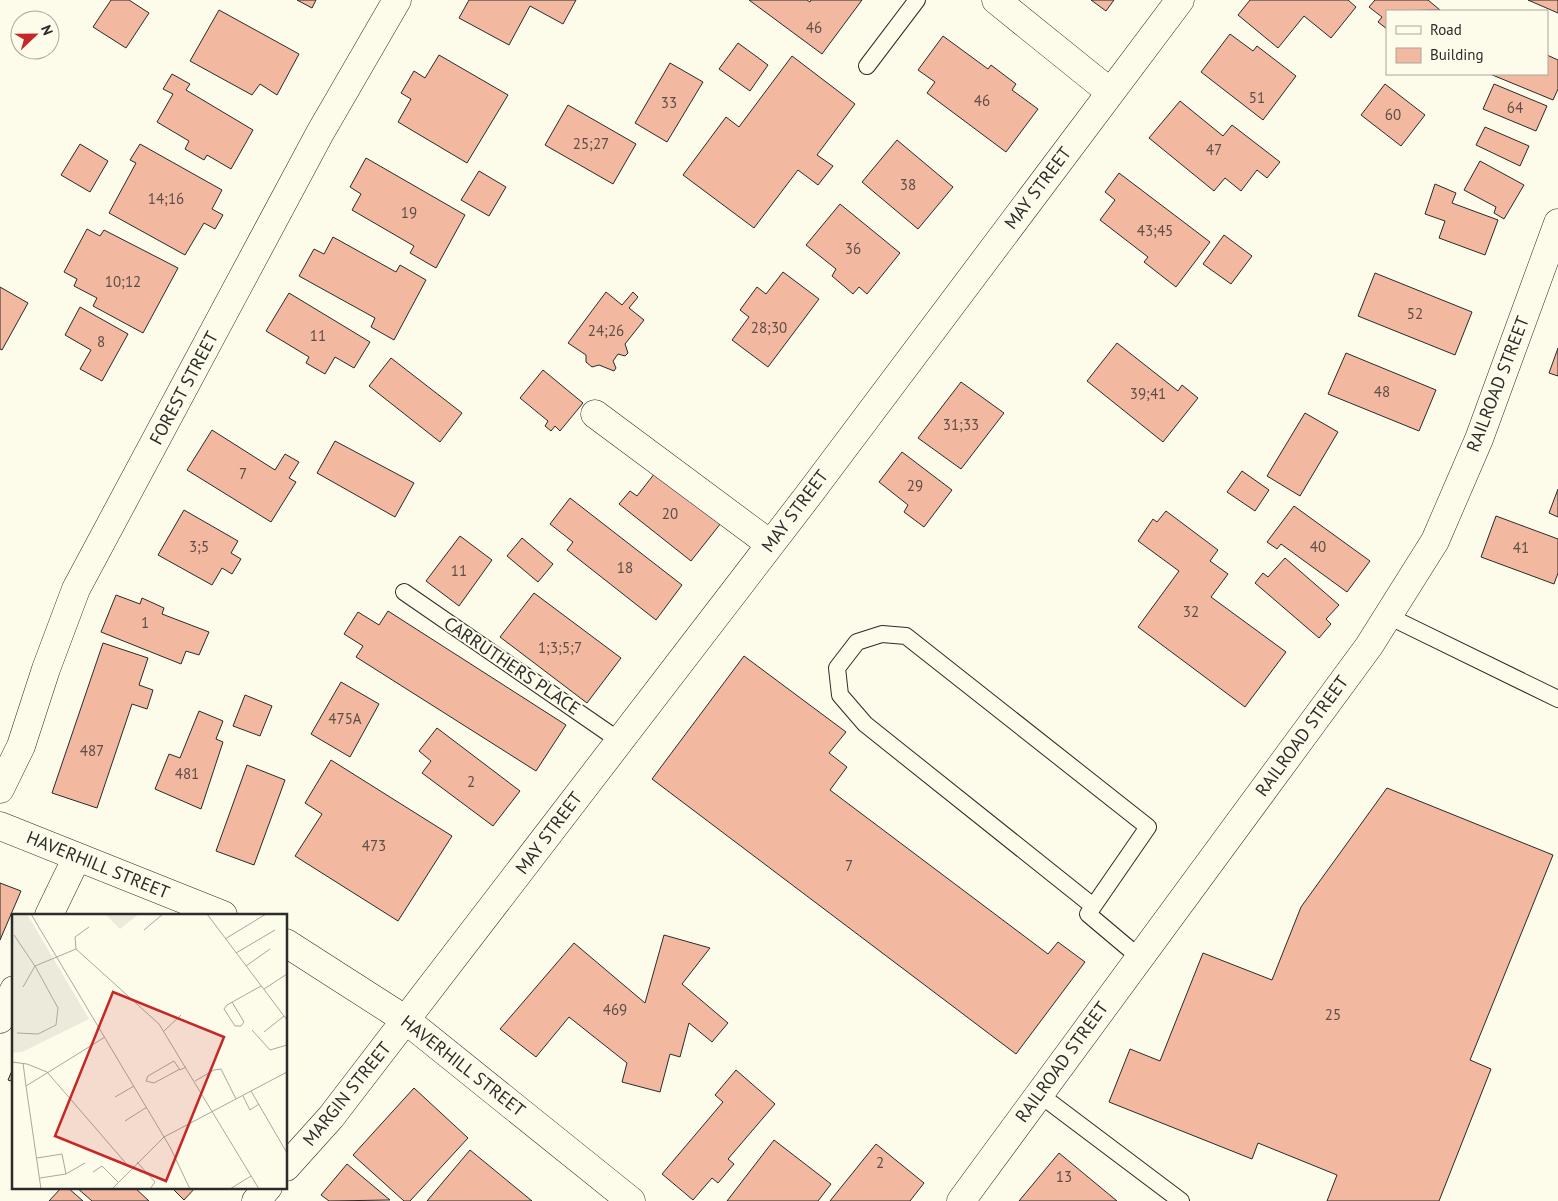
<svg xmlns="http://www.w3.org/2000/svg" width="1558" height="1201" font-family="'PT Sans',sans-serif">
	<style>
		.building { fill: #f2b8a0; stroke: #2b2b2b }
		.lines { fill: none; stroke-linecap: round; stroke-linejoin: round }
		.lane-casing { stroke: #2b2b2b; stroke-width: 18 }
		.street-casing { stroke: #2b2b2b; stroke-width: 29 }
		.secondary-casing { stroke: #2b2b2b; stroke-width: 29 }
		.lane { stroke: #fdfbea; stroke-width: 16 }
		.street { stroke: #fdfbea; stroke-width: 28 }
		.secondary { stroke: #fdfbea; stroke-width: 28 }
		.labels { text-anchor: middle; stroke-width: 4; stroke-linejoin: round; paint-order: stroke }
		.number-label { font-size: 15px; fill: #5d4e48 }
		.street-label { font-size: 18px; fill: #2b2b2b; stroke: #fdfbea }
		.inset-road { fill: none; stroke: #a9a89e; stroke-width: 1 }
		.view { fill: #c62828; fill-opacity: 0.15; stroke: #c62828; stroke-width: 2.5 }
		.inset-edge { fill: none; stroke: #2b2b2b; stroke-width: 2.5 }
	</style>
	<rect width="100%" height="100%" fill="#fdfbea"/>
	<path class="building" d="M111 0H129L149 13 126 48 93 27Z
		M297 0H316L312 8Z
		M469 0H576L563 24 530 6 509 45 459 18Z
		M749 0H807L810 2 811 0H862L822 54Z
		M1091 0H1114L1106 11Z
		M1250 0H1348L1356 7 1331 38 1304 16 1278 48 1238 15Z
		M1375 0H1428L1440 10 1387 11V29L1378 22 1382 17 1369 7Z
		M1528 0H1558V13Z
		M219 10 299 54 277 95 260 84 252 95 190 61Z
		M1230 34 1253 51 1257 46 1296 76 1263 120 1201 72Z
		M943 36 988 69 991 65 1016 84 1012 90 1038 109 1006 152 927 93 935 82 918 70Z
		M738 43 768 65 750 91 719 69Z
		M439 55 508 95 467 163 398 122 411 99 401 93 414 71 425 78Z
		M1547 55 1558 60V89L1553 100 1490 74H1547Z
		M792 56 855 104 817 155 833 166 818 185 798 170 754 228 683 175 726 117 739 127Z
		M670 63 703 82 667 142 635 123Z
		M172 74 190 84 186 90 253 130 231 169 207 155 204 160 185 149 189 141 157 122 173 94 163 89Z
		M1385 84 1425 115 1401 146 1361 115Z
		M1494 84 1547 106 1536 131 1483 109Z
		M1180 101 1223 136 1232 125 1280 162 1267 178 1257 170 1241 191 1225 178 1214 191 1149 138Z
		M568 105 636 144 613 184 545 145Z
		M1485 127 1529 146 1520 166 1476 145Z
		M897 140 953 187 918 229 862 182Z
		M80 144 108 161 90 192 61 175Z
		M140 144 222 190 212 209 223 215 215 229 204 223 185 255 109 213 136 163 130 160Z
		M366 158 465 215 436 268 410 253 414 246 352 210 361 194 350 187Z
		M1480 161 1524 185 1504 219 1494 213 1496 207 1464 190Z
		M479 171 506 187 489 216 461 200Z
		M1119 173 1210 242 1176 287 1144 262 1148 257 1100 220 1115 200 1105 192Z
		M1435 184 1456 193 1452 203 1498 220 1485 255 1439 238 1445 221 1425 214Z
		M840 204 900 253 867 294 859 287 853 294 832 276 836 269 806 245Z
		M87 229 100 236 104 230 178 268 143 333 93 306 97 298 74 286 77 279 64 272Z
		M1224 235 1252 256 1231 284 1203 264Z
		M333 237 396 272 400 265 426 280 394 340 371 327 375 318 299 276 314 249 324 254Z
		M783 272 819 299 768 367 732 340 749 317 740 310 757 287 766 294Z
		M1375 273 1472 312 1455 355 1358 316Z
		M0 287 28 303 2 350 0 349Z
		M606 292 622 305 633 292 638 297 629 308 644 320 625 344 628 353 625 356 618 354 613 361 616 368 614 371 599 365 592 367 586 362V355L568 343Z
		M289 293 370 342 354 368 335 357 325 374 306 363 309 357 266 331Z
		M80 307 128 334 102 381 80 369 91 350 65 335Z
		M1117 343 1178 391 1182 385 1198 398 1163 442 1087 381Z
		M1558 348V376L1549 373Z
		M1346 353 1436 390 1419 431 1328 394Z
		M391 358 462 413 440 442 369 386Z
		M543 370 583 403 560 431 555 426 551 431 545 426 548 421 520 398Z
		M961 382 1004 413 961 469 918 438Z
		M1305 413 1338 432 1300 496 1267 476Z
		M212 430 275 470 285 454 299 462 289 478 296 482 271 522 187 470Z
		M335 441 414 483 395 517 317 473Z
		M902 452 952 490 924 527 904 512 908 505 879 482Z
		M1242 471 1269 490 1255 511 1227 492Z
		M655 473 721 523 691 561 619 504 630 491 637 496Z
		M1558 489V517L1549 513Z
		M570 498 682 585 656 620 567 550 573 542 550 524Z
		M1294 506 1370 561 1347 592 1281 544 1277 549 1267 542Z
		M184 510 238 541 231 553 241 559 232 574 222 568 212 585 158 555Z
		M1166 511 1218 550 1210 561 1228 574 1211 597 1286 652 1245 707 1138 627 1179 571 1138 541 1153 519 1157 522Z
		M1496 516 1558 539V573L1554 584 1481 557Z
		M460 536 492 560 459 606 426 581Z
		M522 538 553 564 538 582 507 556Z
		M1285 558 1339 605 1326 619 1331 624 1319 638 1255 583 1263 573 1268 577Z
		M534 593 621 658 587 703 500 637Z
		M116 595 140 604 142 598 164 608 162 614 209 632 199 655 186 651 181 664 101 632Z
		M388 611 566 725 536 771 356 657 363 646 344 634 358 612 379 625Z
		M103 643 148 658 139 685 153 690 147 709 132 704 97 808 52 793Z
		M744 656 846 732 829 753 847 767 830 790 1048 954 1058 942 1085 962 1016 1054 652 779Z
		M341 682 379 704 350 757 311 734Z
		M245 695 272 706 260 736 233 726Z
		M199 711 223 721 216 739 223 742 201 809 155 789 169 754 180 758Z
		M437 728 520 791 493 826 422 773 431 761 419 751Z
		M331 760 452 836 398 921 295 856 322 814 305 803Z
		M247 765 285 780 254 865 216 851Z
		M1387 788 1553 855 1470 1060 1491 1069 1439 1201H1327L1337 1175 1258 1143 1252 1159 1109 1102 1130 1049 1160 1061 1203 953 1272 980 1301 907Z
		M0 883 21 891 0 940Z
		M664 935 710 948 682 984 728 1023 712 1042 689 1023 680 1057 670 1054 660 1092 622 1082 627 1063 569 1017 536 1057 500 1029 574 943 645 1003Z
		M14 1066V1082L8 1080Z
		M736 1070 775 1104 728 1159 734 1164 718 1183 712 1178 693 1200 662 1174 723 1102 715 1095Z
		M414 1088 468 1138 410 1201H404L353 1155Z
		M774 1140 831 1184 818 1201H727Z
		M876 1144 924 1183 910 1201H830Z
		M470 1150 532 1201H427Z
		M1059 1153 1117 1201H1019Z
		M347 1164 390 1200 329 1201 321 1195Z
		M62 1187H67L83 1201H49Z
		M76 1187H134L149 1201H92Z
		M171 1187H196L184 1200Z"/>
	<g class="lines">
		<defs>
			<path id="lane" d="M867 66 917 0
				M404 592 620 741
				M1388 616 1558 699
				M1093 906 865 724 840 695 837 668 857 642 882 634 906 636 1148 827 1088 914 1139 957
				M1039 1094 1181 1201"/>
			<path id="street" d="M996 0 1110 92
				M595 414 770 544
				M0 789 21 746 46 669 76 589 320 133 397 0
				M49 915 77 857
				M0 1019 14 990
				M961 1201 1369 646 1435 541 1479 439 1558 223"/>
			<path id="secondary" d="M0 826 223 915
				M286 943 406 1020 631 1201
				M286 1167 331 1117 810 493 1180 0
				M256 1201 268 1187"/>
		</defs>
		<use href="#lane" class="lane-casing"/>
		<use href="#street" class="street-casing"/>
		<use href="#secondary" class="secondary-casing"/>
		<use href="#lane" class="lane"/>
		<use href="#street" class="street"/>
		<use href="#secondary" class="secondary"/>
	</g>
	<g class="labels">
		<g class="number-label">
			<text x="814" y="33">46</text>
			<text x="1257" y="103">51</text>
			<text x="982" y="106">46</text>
			<text x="669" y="108">33</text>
			<text x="1515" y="113">64</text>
			<text x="1393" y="120">60</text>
			<text x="591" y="149">25;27</text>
			<text x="1214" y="155">47</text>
			<text x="908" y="190">38</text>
			<text x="166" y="204">14;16</text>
			<text x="409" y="218">19</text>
			<text x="1155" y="236">43;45</text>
			<text x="853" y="254">36</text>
			<text x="123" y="287">10;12</text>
			<text x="1415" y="319">52</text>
			<text x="769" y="333">28;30</text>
			<text x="606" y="336">24;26</text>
			<text x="318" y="341">11</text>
			<text x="101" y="347">8</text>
			<text x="1382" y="397">48</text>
			<text x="1148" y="399">39;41</text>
			<text x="961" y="430">31;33</text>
			<text x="243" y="479">7</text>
			<text x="915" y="491">29</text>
			<text x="670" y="519">20</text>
			<text x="199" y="552">3;5</text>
			<text x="1318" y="552">40</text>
			<text x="1521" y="553">41</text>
			<text x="625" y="573">18</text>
			<text x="459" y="576">11</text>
			<text x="1191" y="617">32</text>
			<text x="145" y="628">1</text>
			<text x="560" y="653">1;3;5;7</text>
			<text x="345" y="724">475A</text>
			<text x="92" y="756">487</text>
			<text x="187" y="779">481</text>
			<text x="471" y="787">2</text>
			<text x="374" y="851">473</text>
			<text x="849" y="871">7</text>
			<text x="615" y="1015">469</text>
			<text x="1333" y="1020">25</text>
			<text x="880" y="1168">2</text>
			<text x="1064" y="1182">13</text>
		</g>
		<g class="street-label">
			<text transform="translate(1038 188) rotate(-53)" y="6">MAY STREET</text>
			<text transform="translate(1498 384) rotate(-69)" y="6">RAILROAD STREET</text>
			<text transform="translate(184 388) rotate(-62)" y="6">FOREST STREET</text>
			<text transform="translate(795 511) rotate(-53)" y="6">MAY STREET</text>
			<text transform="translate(512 666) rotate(34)" y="6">CARRUTHERS PLACE</text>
			<text transform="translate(1302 736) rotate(-54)" y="6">RAILROAD STREET</text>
			<text transform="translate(549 833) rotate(-53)" y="6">MAY STREET</text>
			<text transform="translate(98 865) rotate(22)" y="6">HAVERHILL STREET</text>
			<text transform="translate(1062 1062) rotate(-54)" y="6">RAILROAD STREET</text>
			<text transform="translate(463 1066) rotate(38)" y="6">HAVERHILL STREET</text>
			<text transform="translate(347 1094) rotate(-51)" y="6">MARGIN STREET</text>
		</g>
	</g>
	<g transform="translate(12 914)">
		<rect width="275" height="275" fill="#fdfbea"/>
		<path d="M0 0H15L77 105 10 138 0 139Z" fill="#ecebdb"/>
		<path d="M93 0H127L108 15Z" fill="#ecebdb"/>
		<path class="inset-road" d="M19 0 158 233 178 275M195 0 275 106M132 16 151 0M2 21 23 52 11 73M213 25 254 0M64 35 63 23 77 13M224 39 263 16M234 52 258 35M252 75 275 60M220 88 232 108 229 112H223L212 95 215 91 249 72M240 116 258 136 275 131M152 117 169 101M252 118 272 102M5 119 26 120 44 111 46 94 23 52 64 35 147 110 247 275M0 148 15 150 35 158 118 254M11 149 14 172M168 155 142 169 134 167 136 162 162 147 168 156 174 153M183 167 202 156 209 155 224 185M239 177 275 239M231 182 238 196 247 190M103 183 122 172M113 207 135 193M25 244 50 240 54 260 28 264M125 248 143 268 138 275M81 258 90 252 106 268M54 260 73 249M29 275 14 172 93 123M100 275 152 223 275 158M218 275 239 262"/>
		<path class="view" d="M101 78 212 123 154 267 43 222Z"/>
		<rect width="275" height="275" class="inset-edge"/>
	</g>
	<rect x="1386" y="10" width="162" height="65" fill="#fdfbea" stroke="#a9a89e"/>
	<rect x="1396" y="26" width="25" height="8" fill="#fdfbea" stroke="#a9a89e"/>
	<text x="1430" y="35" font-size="15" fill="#2b2b2b">Road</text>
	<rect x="1396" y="48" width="25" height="15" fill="#f2b8a0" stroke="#a9a89e"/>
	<text x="1430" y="60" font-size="15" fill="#2b2b2b">Building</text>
	<g transform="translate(35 35) rotate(68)"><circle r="24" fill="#fdfbea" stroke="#a9a89e"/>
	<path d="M0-4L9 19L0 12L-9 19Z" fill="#c62828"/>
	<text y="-8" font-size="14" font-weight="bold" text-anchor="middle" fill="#2b2b2b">N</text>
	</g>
</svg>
